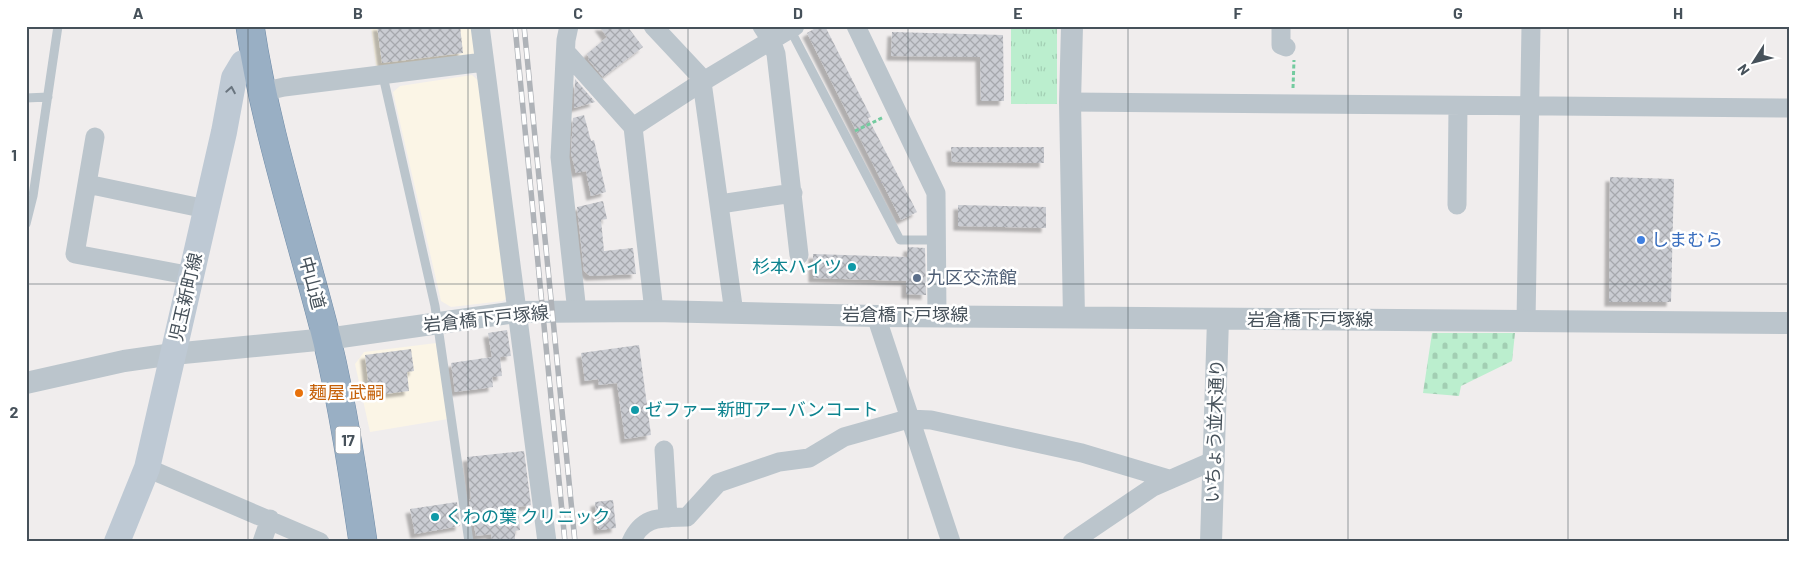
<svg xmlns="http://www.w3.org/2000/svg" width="1816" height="568" font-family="Barlow,'Noto Sans JP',sans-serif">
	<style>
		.commercial { fill: #fbf5e6 }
		.cemetery { fill: url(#cemetery-stones) }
		.park { fill: url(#park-tufts) }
		.building { fill: url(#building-cross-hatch); filter: url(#shadow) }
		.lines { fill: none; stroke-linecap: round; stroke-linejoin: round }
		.trunk-casing { stroke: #708ca8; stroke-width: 29 }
		.path { stroke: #73cb9f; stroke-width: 3; stroke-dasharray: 4 2.5; stroke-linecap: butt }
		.service { stroke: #bbc5cc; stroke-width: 9 }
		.minor { stroke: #bbc5cc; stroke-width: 19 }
		.tertiary { stroke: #bbc5cc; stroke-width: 22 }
		.secondary { stroke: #bec9d4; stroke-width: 26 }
		.trunk { stroke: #99afc4; stroke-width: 28 }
		.rail-casing { stroke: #afb3b8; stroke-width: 5.5 }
		.rail { stroke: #fff; stroke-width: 4; stroke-dasharray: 11; stroke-linecap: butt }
		.oneway { stroke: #6a757f }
		.grid { fill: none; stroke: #46515a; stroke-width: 1; stroke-opacity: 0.55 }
		.shop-dot { fill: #3f7fe0; stroke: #fff; stroke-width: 2 }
		.culture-dot { fill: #0f9aa8; stroke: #fff; stroke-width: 2 }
		.service-dot { fill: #5c6f8a; stroke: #fff; stroke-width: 2 }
		.food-dot { fill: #e8710a; stroke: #fff; stroke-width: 2 }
		.labels { text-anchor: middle; stroke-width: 5; stroke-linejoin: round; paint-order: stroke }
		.shield { fill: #fff; stroke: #7e858c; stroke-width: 1 }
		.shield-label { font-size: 16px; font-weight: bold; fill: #46515a }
		.shop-label { font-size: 18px; fill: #366cbe; stroke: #fff; text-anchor: start }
		.culture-label { font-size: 18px; fill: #0d838f; stroke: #fff; text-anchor: start }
		.service-label { font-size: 18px; fill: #4e5e75; stroke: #fff; text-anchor: start }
		.street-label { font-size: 18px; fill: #46515a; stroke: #fff }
		.food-label { font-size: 18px; fill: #c56008; stroke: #fff; text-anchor: start }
		.neatline { fill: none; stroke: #46515a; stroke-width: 2 }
		.grid-label { font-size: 16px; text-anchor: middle; font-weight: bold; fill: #46515a }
	</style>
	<defs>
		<pattern id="cemetery-stones" width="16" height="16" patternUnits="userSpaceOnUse" patternTransform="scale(1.25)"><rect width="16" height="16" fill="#bbeece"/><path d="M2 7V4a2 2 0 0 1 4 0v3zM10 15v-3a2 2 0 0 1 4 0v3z" fill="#a2ceb3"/></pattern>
		<pattern id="park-tufts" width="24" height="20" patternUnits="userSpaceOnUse" patternTransform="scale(1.25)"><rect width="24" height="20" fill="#bbeece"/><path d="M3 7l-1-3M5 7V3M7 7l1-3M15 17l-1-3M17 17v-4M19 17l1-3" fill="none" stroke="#a2ceb3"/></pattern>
		<pattern id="building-cross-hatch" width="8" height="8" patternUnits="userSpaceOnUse" patternTransform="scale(1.25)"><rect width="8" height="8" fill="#caccd2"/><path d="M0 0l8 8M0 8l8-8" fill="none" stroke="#a6a8ad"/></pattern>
		<filter id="shadow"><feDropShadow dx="-4.5" dy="4.5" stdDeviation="1" flood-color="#0004"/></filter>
	</defs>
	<rect width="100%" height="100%" fill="#f0eded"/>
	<path class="commercial" d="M371 26H473L477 51 471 56 376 66Z
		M472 75 482 84 509 296 503 301 451 307 441 301 393 92 400 86Z
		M436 343 448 419 370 432 355 364 364 352Z"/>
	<path class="cemetery" d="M1432 333H1515L1512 361 1461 386 1459 396 1423 393Z"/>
	<path class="park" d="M1011 26H1057V104H1011Z"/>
	<path class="building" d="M377 26H460L463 53 382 63Z
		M599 26H627L643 47 603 77 588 59 589 58 587 54 607 37Z
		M819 26H825L871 117 868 118 917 212 901 220 807 33Z
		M892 32 1003 35 1004 101H981L980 57 891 56Z
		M575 79 595 102 574 108Z
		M584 115 591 141 594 140 606 192 591 196 586 171 576 173 571 153 573 118Z
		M951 147H1044V163L952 162Z
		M1610 177 1674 179 1671 302H1609Z
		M603 201 607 219 601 220 604 251 633 248 636 274 590 276 584 271 577 207Z
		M958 205 1046 207V228L958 226Z
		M908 247 925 248 926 295 906 294V281L813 278V254L907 257Z
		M507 330 511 356 500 357 502 376 492 377 493 387 455 392 451 363 492 357 488 333Z
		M639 345 651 435 625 439 617 383 599 385 598 379 585 381 581 353Z
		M411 349 414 371 407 372 409 391 385 394 384 391 376 393V389H369L365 355Z
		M524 451 531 505 518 507 520 530 515 531V542H492L491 534 476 536 469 500 471 499 467 457Z
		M613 500 616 528 598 530 595 502Z
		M457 502 460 526 415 534 410 509Z"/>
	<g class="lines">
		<defs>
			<path id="trunk" d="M250 26C266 133 301 236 327 340 343 407 353 474 363 542"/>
		</defs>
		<use href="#trunk" class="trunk-casing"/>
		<path class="path" d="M1293 88 1294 60
			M855 131 884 117"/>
		<path class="service" d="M790 29 900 240H936
			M383 76 435 306 469 542
			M26 98 48 97
			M26 224 33 196 58 26"/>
		<path class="minor" d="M480 26 547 542
			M569 26 566 40 560 157 577 312
			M653 26 698 74 702 82 734 313
			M762 26 771 40 776 54 799 255
			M856 26 936 193 937 315
			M1281 26V45L1286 47
			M566 52 633 127 654 311
			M262 92 284 87 484 62
			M1070 102 1790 108
			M633 127 702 82 795 26
			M95 137 75 254 192 276
			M87 184 206 209
			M720 204 793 193
			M1457 205 1458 106
			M876 316 951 542
			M1526 321 1531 26
			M664 450 668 518
			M147 468 320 542
			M262 542 270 519
			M631 542C643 515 661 518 687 517L718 483 779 462 809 458 844 437 908 419 931 420 1082 453 1169 479
			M1072 542 1153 487 1215 460"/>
		<path class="tertiary" d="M1072 26 1070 102 1074 317
			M26 383 124 361 173 354 327 339 516 312 654 311 876 316 1790 323
			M1211 542 1218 319"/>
		<path class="secondary" d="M117 542 147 468 224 132 234 78 243 63 256 61"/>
		<use href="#trunk" class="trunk"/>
		<defs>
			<path id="rail" d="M515 26 565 542
				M524 26 575 542"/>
		</defs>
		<use href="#rail" class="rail-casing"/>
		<use href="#rail" class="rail"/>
	</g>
	<defs><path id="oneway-chevron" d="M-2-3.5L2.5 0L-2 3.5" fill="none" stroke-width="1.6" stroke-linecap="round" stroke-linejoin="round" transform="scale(1.25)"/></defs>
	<use class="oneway" href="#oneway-chevron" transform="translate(231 90) rotate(-80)"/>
	<path class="grid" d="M248 26V542M468 26V542M688 26V542M908 26V542M1128 26V542M1348 26V542M1568 26V542M26 284H1790"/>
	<circle class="shop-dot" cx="1641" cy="240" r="5"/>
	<g class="culture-dot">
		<circle cx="852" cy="267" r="5"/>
		<circle cx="635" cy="410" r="5"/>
		<circle cx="435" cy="517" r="5"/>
	</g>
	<circle class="service-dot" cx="917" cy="278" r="5"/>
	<circle class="food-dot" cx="299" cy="393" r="5"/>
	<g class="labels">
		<rect class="shield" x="335.5" y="426.5" width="25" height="27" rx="4"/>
		<g class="shield-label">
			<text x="348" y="446">17</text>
		</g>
		<g class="shop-label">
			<text x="1651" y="246">しまむら</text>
		</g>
		<g class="culture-label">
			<text x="842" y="273" text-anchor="end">杉本ハイツ</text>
			<text x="645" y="416">ゼファー新町アーバンコート</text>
			<text x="445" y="523">くわの葉 クリニック</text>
		</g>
		<g class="service-label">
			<text x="927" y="284">九区交流館</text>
		</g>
		<g class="street-label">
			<text transform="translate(312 283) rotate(75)" y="6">中山道</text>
			<text transform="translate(186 297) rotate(-77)" y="6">児玉新町線</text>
			<text x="905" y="321">岩倉橋下戸塚線</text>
			<text transform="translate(486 319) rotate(-6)" y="6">岩倉橋下戸塚線</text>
			<text x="1310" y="326">岩倉橋下戸塚線</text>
			<text transform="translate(1215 431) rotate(-88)" y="6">いちょう並木通り</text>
		</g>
		<g class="food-label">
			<text x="309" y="399">麺屋 武嗣</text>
		</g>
	</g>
	<rect width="1816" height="568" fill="none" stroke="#ffffff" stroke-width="55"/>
	<g transform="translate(1754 62) rotate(234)" stroke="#ffffff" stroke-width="4" paint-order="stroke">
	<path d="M0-4L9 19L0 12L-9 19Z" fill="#46515a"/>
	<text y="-8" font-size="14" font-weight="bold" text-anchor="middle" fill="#46515a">N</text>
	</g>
	<rect x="28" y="28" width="1760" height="512" class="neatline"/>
	<g class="grid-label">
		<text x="138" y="19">A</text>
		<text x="358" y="19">B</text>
		<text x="578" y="19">C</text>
		<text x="798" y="19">D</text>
		<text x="1018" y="19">E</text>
		<text x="1238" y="19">F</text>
		<text x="1458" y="19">G</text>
		<text x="1678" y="19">H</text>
		<text x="14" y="161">1</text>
		<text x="14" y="418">2</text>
	</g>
</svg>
